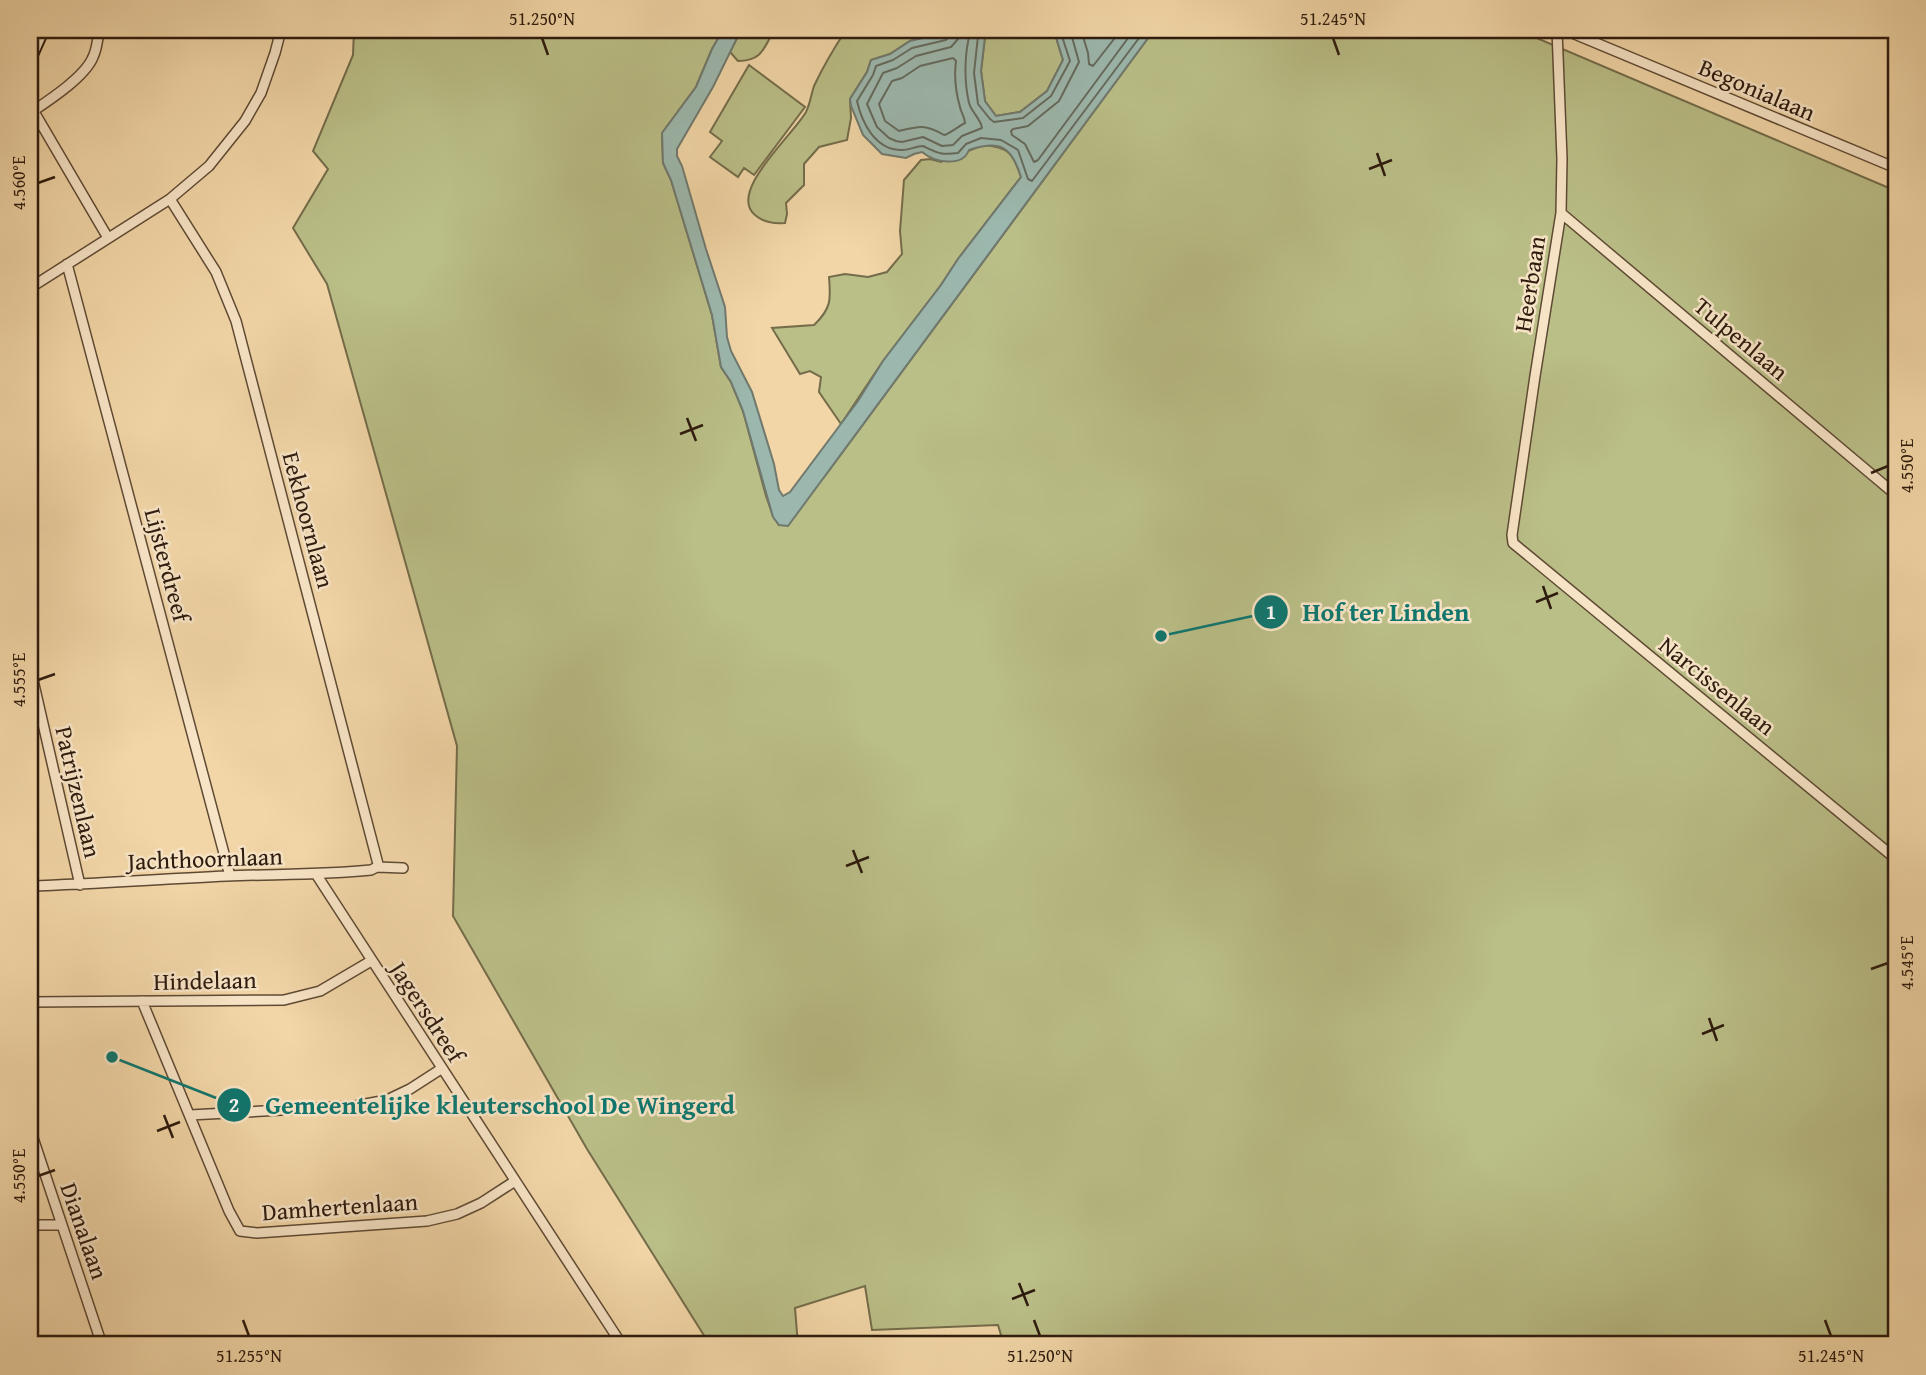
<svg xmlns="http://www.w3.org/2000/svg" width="1926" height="1375" font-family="'Gentium Book Plus',serif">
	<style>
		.green { fill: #babe87; stroke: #746c4a; stroke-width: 2 }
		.water { fill: #9cb8ae; stroke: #70796e; stroke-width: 2 }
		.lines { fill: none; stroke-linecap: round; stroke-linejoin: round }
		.shore { stroke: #656a5e; stroke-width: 2 }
		.street-casing { stroke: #5f4a34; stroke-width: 12 }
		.secondary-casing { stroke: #2e1b0e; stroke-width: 16 }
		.street { stroke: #f7e4c6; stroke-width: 9 }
		.secondary { stroke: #f7e4c6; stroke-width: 12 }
		.ticks { fill: none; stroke: #2e1b0e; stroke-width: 2.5 }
		.labels { text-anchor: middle; stroke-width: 5; stroke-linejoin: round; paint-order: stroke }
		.street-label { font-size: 24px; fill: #2e1b0e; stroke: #f7e4c6 }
		.leader { fill: none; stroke: #0f766e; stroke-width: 2.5 }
		.callout-dot { fill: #0f766e; stroke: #f7e4c6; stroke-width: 2.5 }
		.mark-label { font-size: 21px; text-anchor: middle; font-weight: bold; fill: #fff }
		.callout-label { font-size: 26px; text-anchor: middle; font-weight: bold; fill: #0f766e; stroke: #f7e4c6; stroke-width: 5; stroke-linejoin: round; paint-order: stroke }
		.neatline { fill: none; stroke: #2e1b0e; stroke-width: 2.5 }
		.ticks-label { font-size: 18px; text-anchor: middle; fill: #2e1b0e }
	</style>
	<rect width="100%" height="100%" fill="#f2d6a7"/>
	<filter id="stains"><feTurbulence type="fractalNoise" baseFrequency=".00286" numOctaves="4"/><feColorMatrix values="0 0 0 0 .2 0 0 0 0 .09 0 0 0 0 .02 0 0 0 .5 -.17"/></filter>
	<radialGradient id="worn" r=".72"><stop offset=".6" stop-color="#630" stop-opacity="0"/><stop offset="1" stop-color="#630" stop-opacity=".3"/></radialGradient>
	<path class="green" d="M354 30H723L712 49 696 87 662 133 663 163 671 180 712 315 721 367 731 382 743 411 766 496 773 516 779 525 824 477 859 430 1154 30H1518L1896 191V1345H1004L998 1325 872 1330 865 1286 795 1308 798 1345H710L587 1149 453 916 457 746 327 284 293 228 328 169 313 151 353 55Z
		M741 30H774C764 48 762 61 738 61L730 52Z
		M846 30H956L910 41 890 54 871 60 867 72 850 99 851 118 847 140 819 147 804 164V185L786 203 787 214 785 223C774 224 764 223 755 215 727 192 794 134 806 112 810 104 811 95 814 86 823 67 834 48 846 30Z
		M992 30H1049L1055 34 1063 60 1047 91 1020 112 996 116 985 101 981 71 985 37Z
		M749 65 805 107 754 175 744 168 738 177 710 157 722 141 710 132Z
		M983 145C1009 147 1013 153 1021 177L958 259 941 285 883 361 841 424 819 392 821 377 810 371 800 374 772 328 814 325C831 309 831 300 829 277L845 274 868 277 887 272 902 254 900 231 904 180 921 160 930 159 941 162Z"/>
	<path class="water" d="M723 30H741L713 87 677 149V156L682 166 706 249 725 307 727 337 731 351 752 392 774 464 779 490 783 496 790 492 858 401 883 361 941 285 958 259 1021 177C1012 147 1000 139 969 150 962 168 934 162 922 152L914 154 906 158 882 154 863 135 851 106 850 99 867 72 871 60 890 54 910 41 956 30H992L985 37 981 71 985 101 996 116 1020 112 1047 91 1063 60 1055 34 1049 30H1077L1084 32 1099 30H1154L788 526 779 525 773 517 743 411 731 382 721 367 712 315 671 180 663 163 662 133 696 87 712 49Z"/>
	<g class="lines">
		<path class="shore" d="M951 30 950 35 946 40 912 48 893 60 876 66 873 75 857 101C862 123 875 149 900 150 908 151 915 146 923 146 938 153 940 155 958 153L966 144 981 138 1001 140 1018 150 1028 179 1032 181 1145 30
			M960 30 958 39 951 47 916 56 897 68 883 73 867 104 877 127 889 138 896 141 902 142 923 137 942 146 953 145 962 136 982 128C981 119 972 113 969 103 964 81 964 52 971 30
			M982 30 978 36 974 73 978 104 990 119 994 122 1023 118 1051 96 1070 61 1060 30
			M1070 30 1079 62 1059 101 1028 126 1013 129 1011 131 1012 135 1025 144 1034 162 1038 160 1134 30
			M1081 30 1088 53 1089 64 1093 66 1121 30
			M953 58 956 61C954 76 956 93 960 107 961 113 965 117 965 123 959 126 949 134 944 135 925 124 919 126 899 131L885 121 879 104 892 81 902 78 920 66Z"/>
		<defs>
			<path id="street" d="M1557 30 1562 159 1561 213 1535 376 1512 535 1513 543 1896 859
				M1565 30 1896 168
				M33 110 108 238
				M30 113C48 101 85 77 93 57 97 49 98 38 99 30
				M1561 213 1896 495
				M67 264 230 876
				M30 288 170 199 209 166 245 121 261 93 275 53 281 30
				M30 667 80 885
				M377 867 403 868
				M316 874 622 1345
				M30 886C96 884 161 879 227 876 275 874 323 875 371 870L377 867 378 864 236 321 216 272 170 199
				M142 1001 229 1211 240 1231 257 1233 427 1221 457 1214 481 1203 515 1181
				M30 1002 284 1000 320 991 371 961
				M190 1115 355 1106 387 1100 410 1089 441 1069
				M30 1129 102 1345
				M30 1225H62"/>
			<path id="secondary" d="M30 57 42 30"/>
		</defs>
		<use href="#street" class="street-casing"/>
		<use href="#secondary" class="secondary-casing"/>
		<use href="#street" class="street"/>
		<use href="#secondary" class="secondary"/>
	</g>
	<path class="ticks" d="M542 38 548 55M1333 38 1339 55M1377 153 1385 176M1369 169 1392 160M38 183 55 177M687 418 696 441M680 434 703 425M1871 473 1888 466M1543 586 1551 609M1536 602 1558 593M38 680 55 674M853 850 862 873M846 866 869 857M1871 969 1888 963M1709 1018 1717 1041M1702 1034 1724 1025M164 1115 173 1138M157 1131 180 1122M38 1176 55 1170M1019 1283 1028 1306M1012 1299 1035 1290M243 1320 249 1336M1034 1320 1040 1336M1825 1320 1831 1336"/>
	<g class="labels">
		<g class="street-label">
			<text transform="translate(1757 90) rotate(23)" y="8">Begonialaan</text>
			<text transform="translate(1530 284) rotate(-81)" y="8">Heerbaan</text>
			<text transform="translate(1741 339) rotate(40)" y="8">Tulpenlaan</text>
			<text transform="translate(308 520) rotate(75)" y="8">Eekhoornlaan</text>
			<text transform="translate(167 565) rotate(75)" y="8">Lijsterdreef</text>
			<text transform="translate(1717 686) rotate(39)" y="8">Narcissenlaan</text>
			<text transform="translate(78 792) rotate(77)" y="8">Patrijzenlaan</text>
			<text transform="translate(205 859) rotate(-2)" y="8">Jachthoornlaan</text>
			<text transform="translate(205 981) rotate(-1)" y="8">Hindelaan</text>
			<text transform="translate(427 1012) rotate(57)" y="8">Jagersdreef</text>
			<text transform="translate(340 1207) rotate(-4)" y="8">Damhertenlaan</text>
			<text transform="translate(84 1231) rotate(71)" y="8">Dianalaan</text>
		</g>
	</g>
	<path class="leader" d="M1161 636L1271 612M112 1057L234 1105"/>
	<g class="callout-dot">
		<circle cx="1161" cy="636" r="7"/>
		<circle cx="112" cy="1057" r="7"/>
		<circle cx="1271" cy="612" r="18"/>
		<circle cx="234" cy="1105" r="18"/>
	</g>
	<g class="mark-label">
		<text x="1271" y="619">1</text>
		<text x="234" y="1112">2</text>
	</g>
	<g class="callout-label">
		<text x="1386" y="621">Hof ter Linden</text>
		<text x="500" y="1114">Gemeentelijke kleuterschool De Wingerd</text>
	</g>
	<rect width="1926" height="1375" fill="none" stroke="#f2d6a7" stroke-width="77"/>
	<rect x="38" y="38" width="1850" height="1298" class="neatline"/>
	<g class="ticks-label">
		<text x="542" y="25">51.250°N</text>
		<text x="1333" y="25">51.245°N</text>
		<text transform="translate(19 183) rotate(-90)" y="6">4.560°E</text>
		<text transform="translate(1907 466) rotate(-90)" y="6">4.550°E</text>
		<text transform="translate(19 680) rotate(-90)" y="6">4.555°E</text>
		<text transform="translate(1907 963) rotate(-90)" y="6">4.545°E</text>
		<text transform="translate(19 1176) rotate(-90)" y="6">4.550°E</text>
		<text x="249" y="1362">51.255°N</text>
		<text x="1040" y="1362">51.250°N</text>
		<text x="1831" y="1362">51.245°N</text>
	</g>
	<rect width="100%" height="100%" filter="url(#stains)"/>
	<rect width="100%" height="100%" fill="url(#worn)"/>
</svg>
